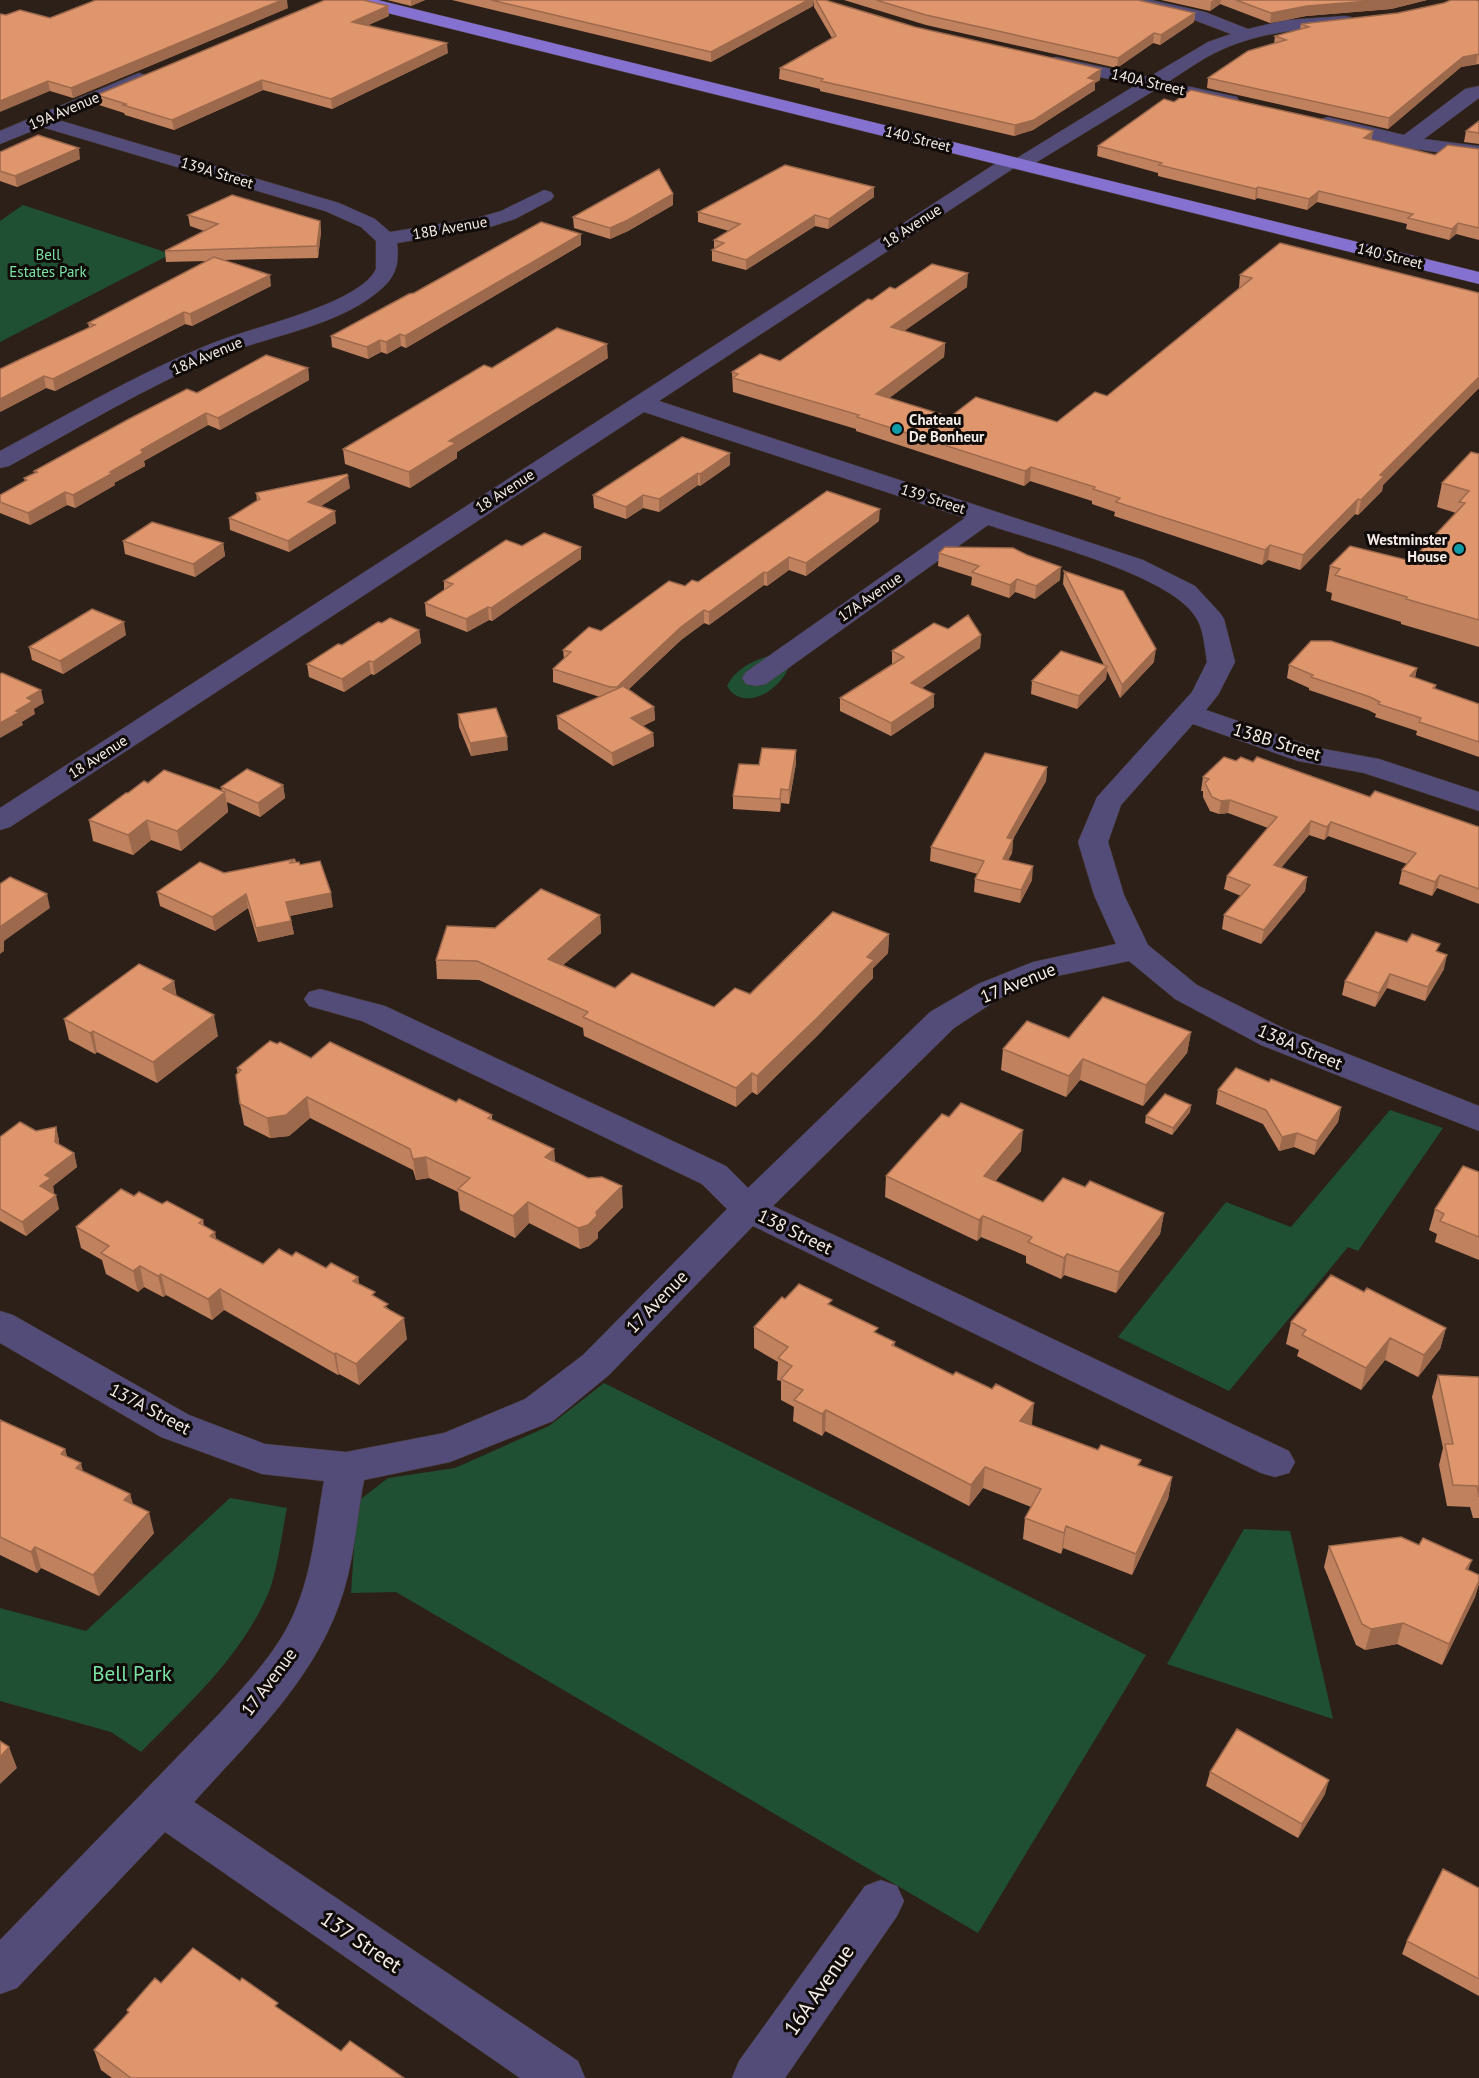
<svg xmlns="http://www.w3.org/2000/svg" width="1479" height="2078" font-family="'PT Sans',sans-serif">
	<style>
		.green { fill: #1f5034 }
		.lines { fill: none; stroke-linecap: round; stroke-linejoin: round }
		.minor-casing { stroke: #483c36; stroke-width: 1 }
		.major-casing { stroke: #483c36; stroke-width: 1 }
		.minor { fill: #534c79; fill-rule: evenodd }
		.major { fill: #8571cf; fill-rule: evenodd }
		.wall { fill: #c0815e }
		.shaded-wall { fill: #9c694c }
		.building { fill: #df966d; stroke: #9c694c; stroke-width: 1.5 }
		.culture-dot { fill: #0f9aa8; stroke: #100b08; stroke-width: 2 }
		.labels { text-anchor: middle; stroke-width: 6; stroke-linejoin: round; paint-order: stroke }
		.far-street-label { font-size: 15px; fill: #f4ebe6; stroke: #100b08 }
		.far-park-label { font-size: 15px; fill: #7ae4a5; stroke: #100b08 }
		.far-poi-label { font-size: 15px; font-weight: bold; fill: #f4ebe6; stroke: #100b08; text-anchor: start }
		.street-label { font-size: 18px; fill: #f4ebe6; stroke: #100b08 }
		.near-park-label { font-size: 21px; fill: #7ae4a5; stroke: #100b08 }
		.near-street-label { font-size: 21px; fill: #f4ebe6; stroke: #100b08 }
	</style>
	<rect width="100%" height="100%" fill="#2c2019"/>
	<path class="green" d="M23 205 171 254 0 342V221Z
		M769 656 789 665C783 689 743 714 727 686 734 670 753 660 769 656Z
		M1390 1110 1443 1128 1358 1251 1348 1247 1229 1391 1118 1337 1226 1202 1291 1227Z
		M604 1383 1146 1655 978 1933 396 1592 351 1593 357 1502 388 1478 455 1468 549 1426Z
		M230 1498 287 1508C282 1532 277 1574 268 1594 240 1658 189 1703 141 1752L111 1732 0 1701V1608L86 1631Z
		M1244 1529 1290 1531 1333 1719 1167 1664Z"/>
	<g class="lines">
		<defs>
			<path id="minor" d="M1119 0H1151L1205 12 1248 29 1286 20 1345 16 1351 17 1354 21 1351 25 1345 26C1302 29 1260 32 1221 50 1203 58 1185 71 1168 82L1237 97 1239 101 1237 105 1230 107 1155 90 1027 168H1014L659 401 1143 560 1195 586 1220 613 1224 619 1235 662 1218 695 1206 710 1313 747 1379 759 1479 792V811L1364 773 1298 761 1193 724 1121 805 1108 842 1124 895 1148 945 1197 985 1285 1029 1479 1106V1131L1261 1045 1175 999 1129 961 1052 977 1000 998 954 1028 773 1206 1289 1451 1295 1462 1289 1473 1275 1477 1261 1473 753 1226 609 1375 553 1421 450 1462 364 1480C356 1522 354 1565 339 1605 311 1683 248 1742 194 1802L578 2061 585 2078H520L165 1832 17 1988 0 1994V1940L219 1714C249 1681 281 1648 297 1606 313 1567 316 1523 324 1481L262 1474 161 1437 0 1343V1311L13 1315 189 1415 265 1444 346 1452 444 1433 525 1399 583 1355 727 1209 702 1184 362 1021 309 1006 304 999 309 992 320 989 385 1006 726 1166 748 1188 930 1012 978 984 1033 962 1116 944 1094 895 1078 842 1097 797 1192 692 1207 662C1205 650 1204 633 1198 621 1177 576 1035 541 988 525L766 684 756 686 746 684 742 678 746 672 965 518 644 412 10 827 0 830V808L1004 158H1017L1136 85 1050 66 1047 62 1050 58 1056 57 1149 77 1208 42 1231 34 1194 20 1122 4Z
				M139 73 145 75 148 79 145 83 58 120 339 203 375 219 390 232 477 218 501 211 544 190 551 192 554 196 551 200 515 219 487 228 397 243C400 267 394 280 375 294 334 327 268 336 219 356 146 387 78 428 9 466L0 468V451C67 415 133 376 203 347 234 334 267 326 298 315 320 307 366 291 376 269V241L361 227 325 211 42 127 0 144V131Z
				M1479 86V98L1424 139 1479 146V158L1407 148 1321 127 1318 123 1321 119 1328 117 1404 135 1465 89Z
				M881 1880 897 1886 904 1901 897 1916 785 2078H732L739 2061 865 1886Z"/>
			<path id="major" d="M348 0H378L1479 272V284L351 4Z"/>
		</defs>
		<use href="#minor" class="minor-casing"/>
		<use href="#major" class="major-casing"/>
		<use href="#minor" class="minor"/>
		<use href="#major" class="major"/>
	</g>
	<path class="wall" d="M387 0H425L411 6Z
		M452 0H814L813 6 711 62Z
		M814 0H825L915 27 1100 80 1095 83V90L1033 130 1014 136 820 91V89L779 79 780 68 832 38 814 7Z
		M844 0H1138L1195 13 1194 22 1160 45 1153 43 1117 68 926 25Z
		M1161 0H1427L1391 9 1306 16 1270 23 1220 4 1210 11Z
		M1479 1V64L1461 67 1388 129 1207 88 1208 78 1274 44 1275 36 1300 29 1301 24 1398 13Z
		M288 8 73 98 50 91 6 15 50 18Z
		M389 16 368 25 448 53 332 109 263 90 174 130 125 115 124 113 99 105 97 95Z
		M1174 102 1373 131 1371 140 1435 155 1479 149V240L1456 234 1449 240 1406 229 1407 224 1317 202 1307 210 1257 198 1255 200 1158 176V173L1097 156 1098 146Z
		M1479 121V144L1464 142 1466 131Z
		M0 152 80 159 17 187 0 181Z
		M874 187V197L828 229 815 226 746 270 712 261V250L714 249V240L729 231 698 222V212Z
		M673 194V205L628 231 610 239 574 228 573 217Z
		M188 215 320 221 321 232 318 258 224 260 271 286 192 326 185 324 55 391 46 388 0 412 89 327 88 323 207 261 166 262 165 251 204 231 190 226Z
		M581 234V245L406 348 401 346 387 354 381 352 368 359 332 347 331 336 414 293Z
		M1240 275 1479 293V388L1383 485 1382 491 1358 515 1355 514 1300 570 1268 560 1262 565 1114 516 1115 512 1092 504V501L1030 481 1024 486 856 431V429L733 392 732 372 780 361 872 300 895 289 967 287 904 331 945 343 944 357 889 398 950 417 1057 422 1107 396 1239 288Z
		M608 358 457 452V458L410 488 345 464 343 449 492 368Z
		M308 368 309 380 220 430 208 425 144 461 145 466 114 483 115 485 75 508 67 505 30 525 0 513V495L25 481 24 478 35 473 34 471 197 393Z
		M1479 454V647L1401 624V622L1331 600 1332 593 1326 591 1330 566 1411 561 1456 513 1437 507 1442 483Z
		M730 465 700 486 698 485 659 512 643 508 626 519 594 508 593 495Z
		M350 488 321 506 336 523 289 552 230 530 229 518 257 501 256 493Z
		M879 521 806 576 789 570 767 586 764 585 709 625 704 623 681 640 629 689 654 707 655 720 643 726 653 733 654 746 613 766 558 729 557 716 600 697 553 682V669L564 659 563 650 601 631 685 586Z
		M123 541 223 543 225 556 195 577 125 554Z
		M522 546 581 559 492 621 489 620 467 632 426 616 425 603 444 590V581Z
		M939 553 1060 580 1035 599 1015 592 1009 598 971 585 972 577 938 566Z
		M1064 571 1154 662 1120 698 1107 671 1106 679 1077 709 1031 694 1032 681 1104 665 1063 584Z
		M382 623 419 630 421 643 374 675 371 674 344 692 309 677 307 664Z
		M948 629 981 635 980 648 922 688 934 707 891 736 840 711V698L892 665V651Z
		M126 635 63 674 32 660 29 647Z
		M1289 665 1417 668 1415 678 1436 685 1435 689 1479 704V757L1416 735 1417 731 1375 717 1376 714 1368 710 1309 690V688L1287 678Z
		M458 714 508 750 471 756 459 727Z
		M796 750V763L789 804 781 803 780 812 733 809V796L759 765Z
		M1236 761 1253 762 1370 797 1479 827V904L1437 888 1432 896 1399 884 1402 870 1407 864 1328 836 1324 840 1309 835 1281 867 1307 877 1305 891 1261 944 1222 929 1224 915 1241 896 1224 889 1227 876 1268 828 1228 813 1219 814 1210 811 1203 797V791H1201L1203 777Z
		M1047 767 1046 781 1013 839 1012 853 1008 860 1032 880 1020 903 974 892 975 879 978 874 930 861 931 847Z
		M148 783 222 791 221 787 283 785 285 798 260 817 227 802 228 812 181 851 151 840 133 855 93 841 89 820 128 793Z
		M295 859 296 862 300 865 333 907 290 916 294 934 258 942 248 908 215 931 160 906 157 892 224 873Z
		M600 915 601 933 563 965 615 988 714 1007 750 994 889 934 888 953 873 968V978L817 1036 757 1095 752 1092 736 1107 584 1036 583 1028 479 980 437 979 436 960 495 928Z
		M1438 952 1444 969 1425 1001 1387 988 1375 1007 1342 995 1345 981Z
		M174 981 176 996 218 1036 157 1083 97 1052 95 1054 69 1040 64 1019Z
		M1191 1032 1187 1053 1143 1106 1080 1080 1066 1097 1001 1070 1003 1049 1069 1038Z
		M277 1044 311 1058 456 1102 492 1115V1120L554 1149 555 1162 623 1207 598 1232V1238L589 1246 580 1249 529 1223 515 1238 460 1210 458 1192 429 1178 416 1180 413 1170 310 1118 289 1136 270 1138 244 1125 240 1104 237 1068Z
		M1269 1082 1341 1107 1338 1122 1314 1155 1294 1147 1279 1151 1263 1124 1216 1104 1218 1090Z
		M1191 1105 1190 1112 1172 1135 1145 1123 1146 1116Z
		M56 1127 59 1141V1145L74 1153 77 1167 53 1186 54 1193 53 1194 59 1209 26 1236 0 1221V1137L36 1131Z
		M1021 1151 995 1181 1043 1202 1085 1187 1164 1213 1160 1234 1116 1293 1064 1275 1061 1279 1026 1263V1256L981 1237 977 1241 885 1197 886 1176Z
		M1479 1172V1260L1435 1242 1437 1234 1429 1230 1435 1209Z
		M134 1196 162 1204 203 1220 204 1226 216 1239 263 1264 292 1256 326 1268 358 1277 359 1284 375 1297 389 1309 407 1339 359 1385 339 1374 338 1375 224 1310 212 1320 166 1295 163 1297 144 1287 138 1292 106 1274 102 1260 81 1248 76 1227Z
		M1364 1292 1446 1328 1440 1349 1418 1377 1385 1360 1361 1390 1297 1356 1299 1350 1286 1344 1291 1322Z
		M831 1305 877 1334 895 1342 894 1347 1032 1424 1031 1425 1172 1477 1168 1499 1132 1575 1063 1548 1061 1554 1023 1539 1025 1518 1031 1507 983 1488 969 1506 825 1431 822 1436 793 1421 794 1407 781 1400V1381L777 1380 778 1362 754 1348V1327Z
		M1438 1375 1479 1377V1518H1473L1470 1507 1447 1506 1439 1465 1443 1448 1432 1397Z
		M0 1420 65 1449 67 1457 83 1472 130 1494 133 1505 154 1533 99 1596 41 1568 37 1573 0 1555Z
		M1419 1545 1472 1560 1468 1570 1479 1575V1584L1475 1597 1442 1665 1397 1644 1365 1650 1356 1645 1324 1567 1329 1546Z
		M1210 1772 1325 1794 1298 1838 1206 1786Z
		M1479 1888V1996L1402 1954 1407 1941Z
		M161 1983 279 2009 341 2051 404 2078H112L101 2070 94 2050 128 2013 127 2010Z"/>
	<path class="shaded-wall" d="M282 0H287L288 8 73 98 71 88Z
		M411 0H425L411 6Z
		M808 0H814L813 6 711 62V52Z
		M1214 0H1221L1220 4 1210 11 1211 2Z
		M1382 0H1427L1391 9 1306 16 1270 23 1271 13 1307 6Z
		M388 6 389 16 353 32 352 22Z
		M1195 13 1194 22 1160 45 1161 35Z
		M1154 33 1153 43 1117 68 1118 58Z
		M447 43 448 53 332 109 331 99Z
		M1478 54 1476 64 1461 67 1388 129 1389 118 1463 57Z
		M1101 69 1100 80 1095 83V90L1033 130 1014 136 1015 125Z
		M262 80 263 90 174 130 172 120Z
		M48 81 50 91 0 112V101Z
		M1373 131 1371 142 1364 138Z
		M79 148 80 159 17 187 15 176Z
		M874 187V197L828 229 829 219Z
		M1258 187 1257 198 1255 200 1256 189Z
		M1319 191 1317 202 1307 210 1309 199Z
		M673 194V205L628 231 610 239V228Z
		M815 215V226L746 270V260Z
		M320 221 321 232 318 258 317 246Z
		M1458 223 1456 234 1449 240 1452 229Z
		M581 234V245L406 348 405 336Z
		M968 273 967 287 890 341 891 327Z
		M270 275 271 286 192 326 190 314Z
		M184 312 185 324 55 391 53 379Z
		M400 334 401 346 387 354 386 342Z
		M380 340 381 352 368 359 367 347Z
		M945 343 944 357 876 408V394Z
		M607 344 608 358 457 452V458L410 488 409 472 449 441Z
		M308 368 309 380 220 430 218 418Z
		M44 376 46 388 0 412V399Z
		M1479 377V388L1383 485 1382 491 1358 515 1361 500 1380 475Z
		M206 413 208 425 144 461 145 466 114 483 115 485 75 508 73 495 110 472 141 450Z
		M730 453V465L700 486V474Z
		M1031 467 1030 481 1024 486 1025 471Z
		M698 473V485L659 512V499Z
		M348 476 350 488 310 513 308 502Z
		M65 492 67 505 30 525 28 513Z
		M643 495V508L626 519V507Z
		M1358 499 1355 514 1300 570 1303 555Z
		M880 509 879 521 806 576V563Z
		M335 511 336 523 289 552 288 541Z
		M223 543 225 556 195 577 193 564Z
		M1270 545 1268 560 1262 565 1265 550Z
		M581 547V559L492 621 491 608Z
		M789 557V570L767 586V573Z
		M1061 567 1060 580 1035 599 1036 586Z
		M764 572V585L709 625V612Z
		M1017 579 1015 592 1009 598 1010 585Z
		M488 607 489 620 467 632 466 619Z
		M704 610V623L681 640 617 700V687L681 627Z
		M124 622 126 635 63 674 60 661Z
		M419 630 421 643 374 675 373 662Z
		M981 635 980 648 911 696V683Z
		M1156 649 1154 662 1120 698 1122 685Z
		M369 661 371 674 344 692 342 679Z
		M1107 666 1106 679 1077 709 1079 696Z
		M1417 668 1414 681 1410 676Z
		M41 690 44 703 34 709 35 714 22 722 23 725 0 738V723L16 711 27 698Z
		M934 694V707L891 736V723Z
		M654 707 655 720 631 731V718Z
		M653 733 654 746 613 766 612 753Z
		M507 737 508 750 471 756 470 743Z
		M796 750V763L789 804V790Z
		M1047 767 1046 781 1006 851 1007 838Z
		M283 785 285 798 260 817 258 803Z
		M781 789V803L780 812V799Z
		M225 792 228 812 181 851 177 831Z
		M1230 800 1228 813 1219 814 1221 801Z
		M147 820 151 840 133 855 128 835Z
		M1311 821 1309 835 1272 879 1274 865Z
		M1331 822 1328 836 1324 840 1327 827Z
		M1013 839 1012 853 1002 873 1003 859Z
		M1033 866 1032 880 1020 903 1021 890Z
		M1440 875 1437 888 1432 896 1435 882Z
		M1307 877 1305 891 1261 944 1264 930Z
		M331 893 333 907 288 916 286 902Z
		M47 894 50 908 4 941V951L0 954V927Z
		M246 894 248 908 215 931 212 917Z
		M600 915 601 933 549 977 548 959Z
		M291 921 294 934 258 942 256 928Z
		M889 934 888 953 873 968V978L817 1036 757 1095V1076Z
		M1447 955 1444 969 1425 1001 1428 987Z
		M1390 974 1387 988 1375 1007 1379 993Z
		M174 981 178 1002 163 989Z
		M214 1015 218 1036 157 1083 153 1062Z
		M93 1031 97 1052 95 1054 90 1033Z
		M1191 1032 1187 1053 1143 1106 1146 1085Z
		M1083 1059 1080 1080 1066 1097 1069 1076Z
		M752 1073V1092L736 1107V1088Z
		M307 1097 310 1118 289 1136 270 1138 267 1118Z
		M1191 1105 1190 1112 1172 1135 1173 1128Z
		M1341 1107 1338 1122 1314 1155 1317 1141Z
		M56 1127 59 1141 58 1156 55 1142Z
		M1023 1130 1021 1151 982 1197 984 1176Z
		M1297 1133 1294 1147 1279 1151 1282 1137Z
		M554 1149 555 1170 545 1157Z
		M74 1153 77 1167 53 1186 54 1193 44 1201 40 1186 45 1175Z
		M426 1157 429 1178 416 1180 413 1159Z
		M622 1186 623 1207 598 1232V1238L589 1246 580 1249 578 1228Z
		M56 1195 59 1209 26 1236 22 1222Z
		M528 1202 529 1223 515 1238 513 1216Z
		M1164 1213 1160 1234 1116 1293 1119 1272Z
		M983 1216 981 1237 977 1241 979 1220Z
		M215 1232 219 1253 210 1236Z
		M1067 1254 1064 1275 1061 1279 1064 1258Z
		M140 1266 144 1287 138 1292 133 1271Z
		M161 1274 166 1295 163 1297 158 1276Z
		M358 1277 361 1298 353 1281Z
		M220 1289 224 1310 212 1320 208 1299Z
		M404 1318 407 1339 359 1385 356 1364Z
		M1446 1328 1440 1349 1418 1377 1424 1355Z
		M1390 1338 1385 1360 1361 1390 1366 1368Z
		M336 1353 339 1374 338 1375 334 1354Z
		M1034 1403 1032 1424 1018 1442 1020 1421Z
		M826 1410 825 1431 822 1436V1414Z
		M65 1449 71 1470 61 1454Z
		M81 1463 86 1484 76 1468Z
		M985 1467 983 1488 969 1506 971 1485Z
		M1172 1477 1168 1499 1132 1575 1136 1554Z
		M130 1494 136 1515 124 1500Z
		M149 1512 154 1533 99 1596 93 1575Z
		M1066 1526 1063 1548 1061 1554 1064 1533Z
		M35 1547 41 1568 37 1573 31 1552Z
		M1479 1581 1475 1597 1442 1665 1449 1644Z
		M1403 1623 1397 1644 1365 1650 1371 1629Z
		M9 1747 17 1768 0 1784V1757Z
		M1329 1780 1325 1794 1298 1838 1302 1824Z"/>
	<path class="building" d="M96 0H282L71 88 48 81 0 101V14L6 15 20 10 50 18Z
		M325 0H363L388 6 352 22 447 43 331 99 262 80 172 120 123 105 126 104 97 95Z
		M491 0H808L711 52Z
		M816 0H825L915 27 1101 69 1088 78 1096 80 1034 120 1015 125 821 81 823 79 780 68 836 36Z
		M876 0H1138L1195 13 1161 35 1154 33 1118 58 926 15Z
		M1236 0H1382L1307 6 1271 13Z
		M1451 0H1476L1479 1V54L1463 57 1389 118 1208 78 1248 51 1286 40 1275 36 1309 27 1301 24 1398 13 1444 3Z
		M1191 90 1373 131 1364 138 1435 155 1448 145 1479 149V228L1458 223 1452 229 1408 218 1413 214 1319 191 1309 199 1258 187 1256 189 1159 165 1162 163 1098 146 1164 99 1174 102Z
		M1479 121V133L1466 131Z
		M38 135 79 148 15 176 0 171V152Z
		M785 165 874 187 829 219 815 215 746 260 712 250 724 243 714 240 740 224 698 212Z
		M659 169 673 194 628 220 610 228 573 217Z
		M232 195 320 221 317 246 165 251 218 224 188 215Z
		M541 222 581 234 405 336 400 334 386 342 380 340 367 347 331 336 409 294 414 293Z
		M1280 243 1479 293V377L1380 475 1384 476 1361 500 1358 499 1303 555 1270 545 1265 550 1116 502 1120 498 1093 489 1095 487 1031 467 1025 471 857 417 859 415 733 378 738 374 732 372 760 354 780 361 868 299 872 300 890 287 895 289 932 264 968 273 891 327 945 343 876 394 950 417 976 397 1057 422 1095 392 1107 396 1252 278 1240 275Z
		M214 257 270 275 190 314 184 312 53 379 44 376 0 399V369L21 359 95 325 88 323Z
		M557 328 607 344 449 441 456 443 409 472 343 449 484 365 492 368Z
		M266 355 308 368 218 418 206 413 141 450 143 453 110 472 113 473 73 495 65 492 28 513 0 502V495L27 480 24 478 37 472 34 471 129 419 187 389 197 393Z
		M682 437 730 453 700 474 698 473 659 499 643 495 626 507 593 495Z
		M1471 452 1479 454V620L1406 599 1407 597 1335 575 1340 569 1330 566 1350 546 1411 561 1465 503 1459 502 1469 491 1442 483Z
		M347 474 348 476 308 502 335 511 288 541 229 518 260 499 256 493Z
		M827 491 880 509 806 563 789 557 767 573 764 572 709 612 704 610 681 627 617 687H610L553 669 571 652 563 650 589 627 601 631 669 581 685 586 692 580 698 582Z
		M152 522 223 543 193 564 123 541Z
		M544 533 581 547 491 608 488 607 466 619 425 603 453 584 444 581 506 540 522 546Z
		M945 547 1013 548 1027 555 1061 567 1036 586 1017 579 1010 585 972 572 979 566 939 553Z
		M1064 571 1123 591 1156 649 1122 685Z
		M92 609 124 622 60 661 29 647Z
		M968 615 981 635 911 683 934 694 891 723 840 698 904 657 892 651 934 623 948 629Z
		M390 618 419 630 373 662 369 661 342 679 307 664 338 644 342 645 378 622 382 623Z
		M1311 641H1331L1417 668 1410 676 1436 685 1433 688 1479 704V742L1419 722 1421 718 1378 704 1380 702 1370 697 1311 677 1313 675 1289 665Z
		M1061 651 1107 666 1079 696 1032 681Z
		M2 673 41 690 27 698 33 701 16 711 20 712 0 723V674Z
		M623 686 654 707 631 718 653 733 612 753 557 716Z
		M496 708 507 737 470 743 458 714Z
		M762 748 796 750 789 790 781 789 780 799 733 796 739 764 759 765Z
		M985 753 1047 767 1007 838 1013 839 1003 859 1033 866 1021 890 975 879 984 861 931 847Z
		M1224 757 1236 761 1241 757 1253 762 1257 757 1370 797 1375 791 1479 827V889L1440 875 1435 882 1402 870 1416 853 1331 822 1327 827 1311 821 1274 865 1307 877 1264 930 1224 915 1250 885 1227 876 1277 817 1230 800 1221 801 1212 797 1205 783 1209 779 1203 777Z
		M247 769 283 785 258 803 221 787Z
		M164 770 225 792 177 831 147 820 128 835 89 820 126 793H128L144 781 148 783Z
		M295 859 289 863 299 862 300 865 320 861 331 893 286 902 291 921 256 928 246 894 212 917 157 892 200 862 224 873Z
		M10 877 47 894 0 927V938V884Z
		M541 889 600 915 548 959 615 988 632 973 714 1007 735 988 750 994 833 912 889 934 867 957 874 960 817 1018 757 1076 752 1073 736 1088 583 1017 588 1012 477 961 436 960 447 926 495 928Z
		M1376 932 1407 942 1412 934 1440 944 1436 951 1447 955 1428 987 1390 974 1379 993 1345 981Z
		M139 964 174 981 163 989 214 1015 153 1062 93 1031 90 1033 64 1019Z
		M1103 997 1191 1032 1146 1085 1083 1059 1069 1076 1003 1049 1027 1021 1069 1038Z
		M270 1041 277 1044 280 1042 311 1058 330 1042 456 1102 459 1099 492 1115 488 1118 554 1149 545 1157 588 1178 602 1177 622 1186 596 1212 597 1216 588 1225 578 1228 528 1202 513 1216 458 1189 470 1178 426 1157 413 1159 410 1149 307 1097 286 1115 267 1118 240 1104 236 1075 241 1070 237 1068Z
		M1236 1068 1269 1082 1271 1079 1341 1107 1317 1141 1297 1133 1282 1137 1266 1110 1218 1090Z
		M1165 1094 1191 1105 1173 1128 1146 1116Z
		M961 1103 1023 1130 984 1176 1043 1202 1063 1178 1085 1187 1090 1181 1164 1213 1119 1272 1067 1254 1064 1258 1028 1242 1032 1237 983 1216 979 1220 886 1176 942 1114 949 1117Z
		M20 1122 36 1131 56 1127 55 1142 74 1153 45 1175 51 1178 40 1186 56 1195 22 1222 0 1209V1137Z
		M1463 1166 1479 1172V1237L1440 1221 1444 1214 1435 1209Z
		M121 1189 134 1196 139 1192 162 1204 167 1201 203 1220 199 1223 215 1232 210 1236 263 1264 279 1249 292 1256 296 1252 326 1268 331 1263 358 1277 353 1281 375 1292 372 1295 388 1304 384 1307 404 1318 356 1364 336 1353 334 1354 220 1289 208 1299 161 1274 158 1276 140 1266 133 1271 101 1253 109 1246 76 1227Z
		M1331 1275 1364 1292 1367 1288 1446 1328 1424 1355 1390 1338 1366 1368 1302 1335 1306 1330 1291 1322Z
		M799 1284 832 1300 828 1304 878 1328 874 1332 895 1342 892 1345 953 1375 956 1372 992 1389 996 1384 1034 1403 1020 1421 1098 1450 1101 1445 1141 1460 1138 1465 1172 1477 1136 1554 1066 1526 1064 1533 1025 1518 1041 1489 985 1467 971 1485 826 1410 822 1414 794 1400 803 1390 781 1379 792 1366 778 1358 788 1347 754 1327 782 1297 785 1299Z
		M1438 1375 1479 1377V1497L1477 1486 1453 1485 1445 1444H1453Z
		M0 1420 65 1449 61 1454 81 1463 76 1468 130 1494 124 1500 149 1512 93 1575 35 1547 31 1552 0 1537Z
		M1401 1537 1419 1545 1423 1538 1472 1560 1466 1569 1479 1575V1581L1449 1644 1403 1623 1371 1629 1362 1624 1329 1546Z
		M1237 1729 1329 1780 1302 1824 1210 1772Z
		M0 1741 9 1747 0 1757Z
		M1443 1869 1479 1888V1979L1407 1941Z
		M193 1948 240 1981 242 1978 278 2003 275 2006 341 2051 350 2041 404 2078H131L94 2050 129 2012 127 2010 155 1978 161 1983Z"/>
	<g class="culture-dot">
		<circle cx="897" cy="429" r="6"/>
		<circle cx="1459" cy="549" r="6"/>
	</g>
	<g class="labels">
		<g class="far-street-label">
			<text transform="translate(1148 82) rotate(13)" y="5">140A Street</text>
			<text transform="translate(64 111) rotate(-23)" y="5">19A Avenue</text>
			<text transform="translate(918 139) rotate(14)" y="5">140 Street</text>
			<text transform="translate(217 173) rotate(17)" y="5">139A Street</text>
			<text transform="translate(912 226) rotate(-33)" y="5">18 Avenue</text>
			<text transform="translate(450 228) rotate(-10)" y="5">18B Avenue</text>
			<text transform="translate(1390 256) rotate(14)" y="5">140 Street</text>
			<text transform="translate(207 356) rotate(-23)" y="5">18A Avenue</text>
			<text transform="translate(505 491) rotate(-33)" y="5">18 Avenue</text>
			<text transform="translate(933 499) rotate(18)" y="5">139 Street</text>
			<text transform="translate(870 597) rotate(-35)" y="5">17A Avenue</text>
			<text transform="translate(98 757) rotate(-33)" y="5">18 Avenue</text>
		</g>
		<g class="far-park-label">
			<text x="48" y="260">Bell<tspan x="48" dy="17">Estates Park</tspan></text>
		</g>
		<g class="far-poi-label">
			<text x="909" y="425">Chateau<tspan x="909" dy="17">De Bonheur</tspan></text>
			<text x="1447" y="545" text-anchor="end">Westminster<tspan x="1447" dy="17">House</tspan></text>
		</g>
		<g class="street-label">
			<text transform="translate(1277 742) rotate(17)" y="6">138B Street</text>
			<text transform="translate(1018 983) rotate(-22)" y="6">17 Avenue</text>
			<text transform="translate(1300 1047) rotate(23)" y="6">138A Street</text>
			<text transform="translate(795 1232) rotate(26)" y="6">138 Street</text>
			<text transform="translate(657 1302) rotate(-46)" y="6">17 Avenue</text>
			<text transform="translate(150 1409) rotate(28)" y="6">137A Street</text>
			<text transform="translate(269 1682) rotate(-53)" y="6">17 Avenue</text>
		</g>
		<g class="near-park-label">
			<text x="132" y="1681">Bell Park</text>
		</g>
		<g class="near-street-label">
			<text transform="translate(361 1942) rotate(34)" y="7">137 Street</text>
			<text transform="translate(819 1990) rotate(-55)" y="7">16A Avenue</text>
		</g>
	</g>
</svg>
